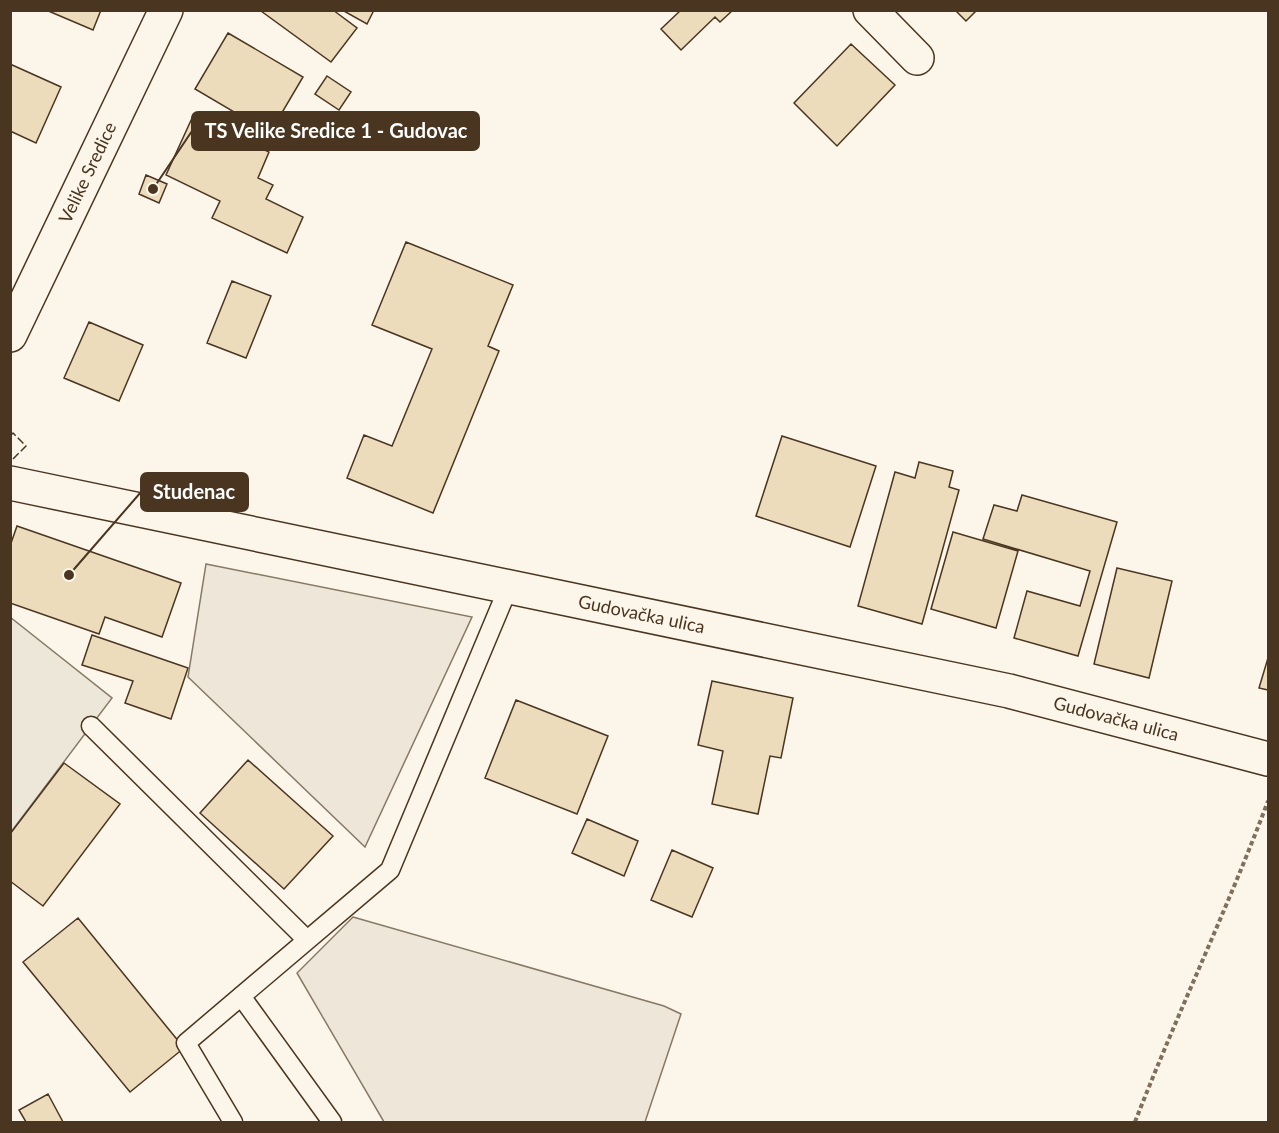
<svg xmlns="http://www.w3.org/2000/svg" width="1279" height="1133" font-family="Lato,sans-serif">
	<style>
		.green { fill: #ede6d9; stroke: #887966; stroke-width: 1.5 }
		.parking { fill: #ede7d9; stroke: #887966; stroke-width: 1.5 }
		.building { fill: #ecdcbc; stroke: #4a3520; stroke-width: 1.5 }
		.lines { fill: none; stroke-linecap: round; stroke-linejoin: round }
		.service-casing { stroke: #4a3520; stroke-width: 21 }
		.minor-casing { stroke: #4a3520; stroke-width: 36 }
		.primary-casing { stroke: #4a3520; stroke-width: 36 }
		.path { stroke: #7f6f5c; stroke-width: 4; stroke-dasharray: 4.5 3; stroke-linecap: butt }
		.service { stroke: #fbf6e9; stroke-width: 18 }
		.minor { stroke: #fbf6e9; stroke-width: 33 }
		.primary { stroke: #fbf6e9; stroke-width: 33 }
		.fence { stroke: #4a3520; stroke-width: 1.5; stroke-dasharray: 8 3; stroke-linecap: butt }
		.labels { text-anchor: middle; stroke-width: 4.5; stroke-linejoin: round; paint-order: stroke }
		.street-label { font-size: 18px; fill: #4a3520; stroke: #fbf6e9 }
		.leader { fill: none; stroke: #4a3520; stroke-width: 2 }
		.callout-dot { fill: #4a3520; stroke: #fbf6e9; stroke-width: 2 }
		.callout { fill: #4a3520; stroke: #4a3520; stroke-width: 2 }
		.callout-label { font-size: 20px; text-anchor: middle; font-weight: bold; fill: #fff }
	</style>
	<rect width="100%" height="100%" fill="#fbf6e9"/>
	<path class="green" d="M206 564 472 617 365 847 188 677Z
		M353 917 664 1006 681 1014 645 1122H384L297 973Z"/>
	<path class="parking" d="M10 617 112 698 11 832H10Z"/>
	<path class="building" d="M46 10H101L93 30Z
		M333 10 357 28 331 62 261 11Z
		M342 10H374L367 24Z
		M681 10H733L720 22 715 17 681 50 661 29Z
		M955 10H977L966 21Z
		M228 33 303 77 270 133 195 89Z
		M851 44 895 85 837 146 794 103Z
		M10 64 61 87 36 143 10 131Z
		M327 76 351 92 339 110 315 94Z
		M193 116 269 152 258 178 273 185 266 199 303 217 287 253 212 218 220 201 166 175Z
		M146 175 167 184 159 203 139 194Z
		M406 242 513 285 488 346 499 351 433 513 347 478 364 435 392 446 432 349 372 325Z
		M232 281 271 296 246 358 207 343Z
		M89 322 143 345 119 401 64 378Z
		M782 436 876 466 850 547 756 516Z
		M919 462 953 471 949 487 959 490 922 624 858 606 895 472 915 478Z
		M1022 495 1117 522 1078 656 1014 638 1027 591 1080 606 1090 571 983 539 994 505 1017 511Z
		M17 526 181 583 162 637 105 617 99 634 10 603V546Z
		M953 532 1018 551 996 628 931 609Z
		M1117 568 1172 581 1149 678 1094 664Z
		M92 635 188 668 171 719 125 703 133 681 82 665Z
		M1268 658V690L1259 688Z
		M712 681 793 698 781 758 770 756 758 814 712 804 723 751 698 745Z
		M516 700 608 736 577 814 485 778Z
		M248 760 333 836 284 889 200 813Z
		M64 763 120 804 43 906 10 881V834Z
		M587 819 638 841 624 876 572 853Z
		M672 850 713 868 692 917 651 900Z
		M78 918 184 1048 130 1092 23 962Z
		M48 1094 63 1122H26L19 1110Z"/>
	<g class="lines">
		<defs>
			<path id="service" d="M91 726 307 940
				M241 996 332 1122
				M233 1122 186 1043 390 870 509 586"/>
			<path id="minor" d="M870 10 917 58"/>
			<g id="primary">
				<path id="s1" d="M10 335 166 10"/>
				<path id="s2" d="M10 483 1009 691 1268 759"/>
			</g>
		</defs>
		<use href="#service" class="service-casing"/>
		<use href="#minor" class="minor-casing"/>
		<use href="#primary" class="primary-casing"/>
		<path class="path" d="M1135 1122C1177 1014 1227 910 1268 801"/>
		<use href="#service" class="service"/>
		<use href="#minor" class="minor"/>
		<use href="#primary" class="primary"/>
		<path class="fence" d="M10 436 13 433 26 446 12 460 10 459"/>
	</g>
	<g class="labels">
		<g class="street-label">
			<text dy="6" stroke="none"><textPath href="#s1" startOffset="180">Velike Sredice</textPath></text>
			<text dy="6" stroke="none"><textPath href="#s2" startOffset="645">Gudovačka ulica</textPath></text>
			<text dy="6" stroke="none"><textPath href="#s2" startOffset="1131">Gudovačka ulica</textPath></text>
		</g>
	</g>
	<path class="leader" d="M153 189L192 131M69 575L141 492"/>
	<g class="callout-dot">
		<circle cx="153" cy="189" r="6"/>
		<circle cx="69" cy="575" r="6"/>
	</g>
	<g class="callout">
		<rect x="192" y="112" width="287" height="38" rx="6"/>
		<rect x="141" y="473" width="107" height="38" rx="6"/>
	</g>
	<g class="callout-label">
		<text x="336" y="138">TS Velike Sredice 1 - Gudovac</text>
		<text x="194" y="499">Studenac</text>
	</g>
	<rect width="1279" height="1133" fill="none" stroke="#4a3520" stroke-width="24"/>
</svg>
